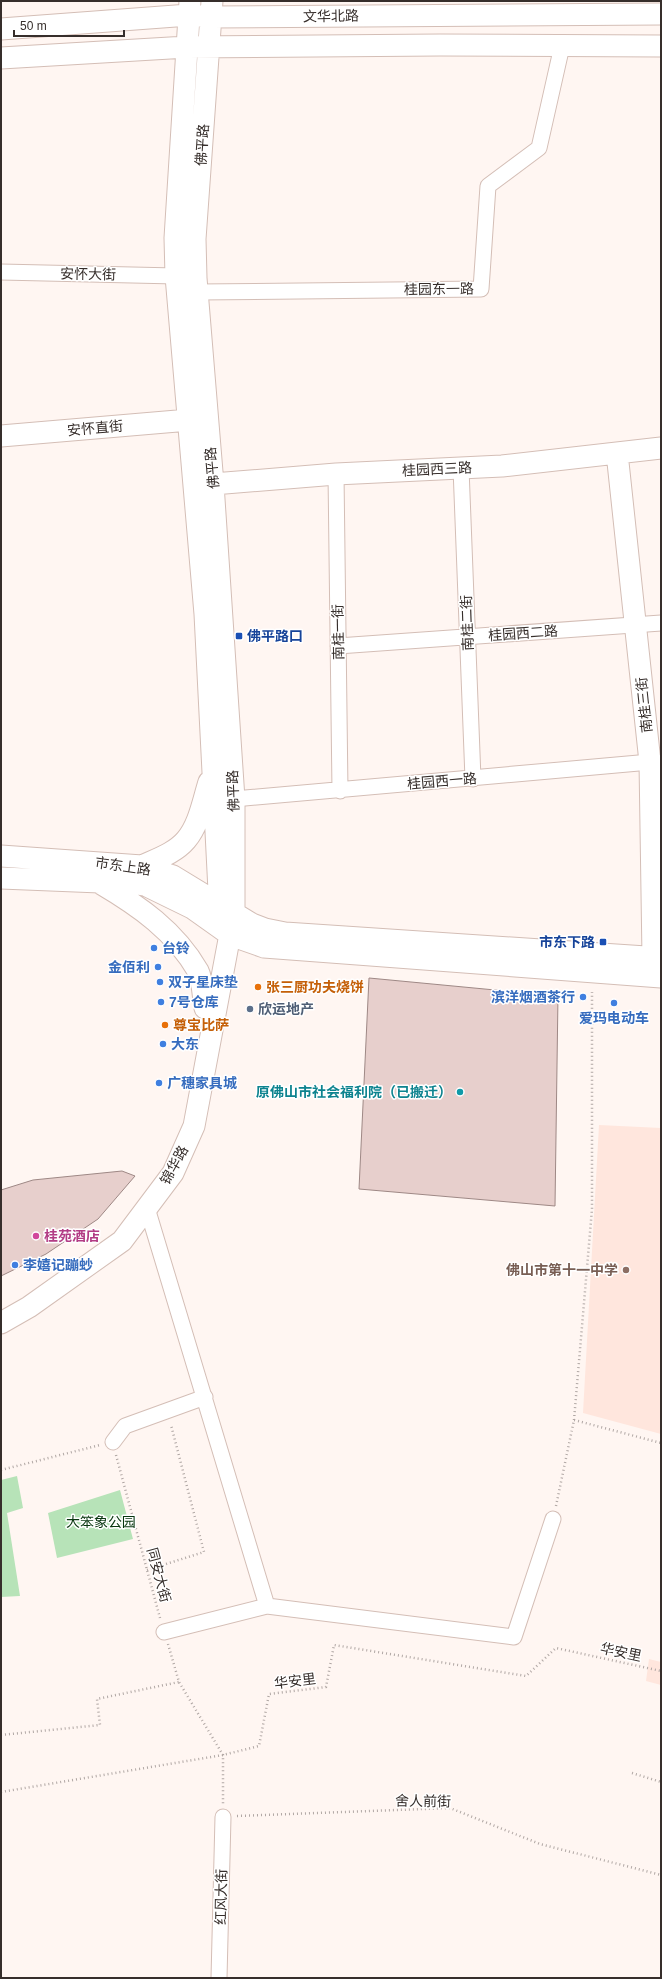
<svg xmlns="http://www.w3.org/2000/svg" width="662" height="1979" font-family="Helvetica,'Noto Sans SC',sans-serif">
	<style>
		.built { fill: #ffe6dd }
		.green { fill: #b7e3b8 }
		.building { fill: #e7cfcc; stroke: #9e8885 }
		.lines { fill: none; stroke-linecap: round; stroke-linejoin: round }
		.street-casing { stroke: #d4beb6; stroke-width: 17 }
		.secondary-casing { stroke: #d4beb6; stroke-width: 23 }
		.path { stroke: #b0a7a4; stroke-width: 2.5; stroke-dasharray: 1 3; stroke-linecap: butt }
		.street { stroke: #fff; stroke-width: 15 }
		.secondary { stroke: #fff; stroke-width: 21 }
		.transit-dot { fill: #1a4fb4; stroke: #fff; stroke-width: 1.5 }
		.shop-dot { fill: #3f7fe0; stroke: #fff; stroke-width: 1.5 }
		.food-dot { fill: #e8710a; stroke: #fff; stroke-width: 1.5 }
		.service-dot { fill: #5c6f8a; stroke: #fff; stroke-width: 1.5 }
		.culture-dot { fill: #0f9aa8; stroke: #fff; stroke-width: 1.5 }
		.hotel-dot { fill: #d1479c; stroke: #fff; stroke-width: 1.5 }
		.education-dot { fill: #8d6e63; stroke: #fff; stroke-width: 1.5 }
		.labels { text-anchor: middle; stroke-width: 3; stroke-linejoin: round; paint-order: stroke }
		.street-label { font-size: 14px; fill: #362e2b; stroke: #fff }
		.transit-label { font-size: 14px; font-weight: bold; fill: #164399; stroke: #fff; text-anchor: start }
		.shop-label { font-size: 14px; font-weight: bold; fill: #366cbe; stroke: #fff; text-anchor: start }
		.food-label { font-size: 14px; font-weight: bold; fill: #c56008; stroke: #fff; text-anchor: start }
		.service-label { font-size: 14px; font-weight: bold; fill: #4e5e75; stroke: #fff; text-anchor: start }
		.culture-label { font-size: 14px; font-weight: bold; fill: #0d838f; stroke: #fff; text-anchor: end }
		.hotel-label { font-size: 14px; font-weight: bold; fill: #b23c85; stroke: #fff; text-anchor: start }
		.education-label { font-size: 14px; font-weight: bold; fill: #785e54; stroke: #fff; text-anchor: end }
		.park-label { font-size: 14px; fill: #08360f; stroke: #fff }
	</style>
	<rect width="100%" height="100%" fill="#fff6f2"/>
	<path class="built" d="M599 1125 661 1128V1434L583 1413Z
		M649 1659 661 1662V1685L646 1681Z"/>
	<path class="green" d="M17 1476 23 1508 7 1513 20 1596 1 1597V1480Z
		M120 1490 133 1539 57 1558 48 1513Z"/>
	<path class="building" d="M369 978 558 996 555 1206 359 1189Z
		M122 1171 135 1176 98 1219 46 1254 1 1276V1190L33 1180Z"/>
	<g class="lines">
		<defs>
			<path id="street" d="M1 272 176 276
				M197 292 481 289 488 186 539 148 562 46
				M461 468 473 779
				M336 474 340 791
				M338 646 661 623
				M234 799 650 762 661 763
				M147 1208 267 1606
				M113 1442 125 1426 205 1397
				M164 1632 267 1606 514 1637 553 1519
				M219 1978 223 1817"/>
			<path id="secondary" d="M190 1 175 238 176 276 205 614 220 911
				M1 29 189 15 211 17 661 14
				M1 58 187 47 440 45 661 46
				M1 436 189 420
				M617 453 650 762 653 958
				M213 484 336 474 502 466 661 448
				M1 856 142 866 173 876 252 924 265 929 285 933 661 958
				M142 866C157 859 175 853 186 840 199 825 203 801 209 782
				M1 878 100 882 117 881 145 885 192 908 230 935 264 947 661 977
				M100 883C139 906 175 931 198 971 203 981 203 997 205 1008
				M1 1323 29 1307 122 1241 173 1173 194 1126 234 913V799L213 484 196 278 195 239 212 1"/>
		</defs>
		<use href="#street" class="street-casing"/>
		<use href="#secondary" class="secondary-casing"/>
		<path class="path" d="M574 1420 592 1209V992
			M116 1455 160 1618
			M1 1470 100 1445
			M556 1506 574 1420 661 1443
			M147 1570 204 1552 171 1425
			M168 1644 179 1682 223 1755V1804
			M1 1735 100 1725 97 1699 179 1682
			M632 1773 661 1782
			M1 1792 223 1755 259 1746 269 1694 326 1687 334 1645 526 1676 556 1648 661 1671
			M237 1816 450 1808 540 1844 661 1875"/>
		<use href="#street" class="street"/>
		<use href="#secondary" class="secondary"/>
	</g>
	<g class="transit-dot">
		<rect x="235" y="632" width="8" height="8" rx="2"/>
		<rect x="599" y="938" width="8" height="8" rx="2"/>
	</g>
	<g class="shop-dot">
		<circle cx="154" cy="948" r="4"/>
		<circle cx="158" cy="967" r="4"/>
		<circle cx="160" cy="982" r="4"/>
		<circle cx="583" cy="997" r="4"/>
		<circle cx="161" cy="1002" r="4"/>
		<circle cx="614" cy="1003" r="4"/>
		<circle cx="163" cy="1044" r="4"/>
		<circle cx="159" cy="1083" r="4"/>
		<circle cx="15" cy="1265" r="4"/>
	</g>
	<g class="food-dot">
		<circle cx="258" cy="987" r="4"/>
		<circle cx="165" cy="1025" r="4"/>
	</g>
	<circle class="service-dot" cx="250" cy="1009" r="4"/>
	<circle class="culture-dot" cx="460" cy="1092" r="4"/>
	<circle class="hotel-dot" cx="36" cy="1236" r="4"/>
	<circle class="education-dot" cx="626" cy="1270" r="4"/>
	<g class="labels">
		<g class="street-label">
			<text transform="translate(331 16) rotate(-1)" y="5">文华北路</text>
			<text transform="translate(202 145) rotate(-86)" y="5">佛平路</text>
			<text transform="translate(88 274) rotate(1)" y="5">安怀大街</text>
			<text transform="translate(439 289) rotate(-1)" y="5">桂园东一路</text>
			<text transform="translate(95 428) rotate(-5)" y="5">安怀直街</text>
			<text transform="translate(212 468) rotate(-95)" y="5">佛平路</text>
			<text transform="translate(437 469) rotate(-3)" y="5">桂园西三路</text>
			<text transform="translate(467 623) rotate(-92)" y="5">南桂二街</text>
			<text transform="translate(338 632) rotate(-91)" y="5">南桂一街</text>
			<text transform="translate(523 633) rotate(-4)" y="5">桂园西二路</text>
			<text transform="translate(644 705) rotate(-96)" y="5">南桂三街</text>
			<text transform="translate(442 781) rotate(-5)" y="5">桂园西一路</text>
			<text transform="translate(233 791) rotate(-92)" y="5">佛平路</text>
			<text transform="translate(123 866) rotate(8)" y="5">市东上路</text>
			<text transform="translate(174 1165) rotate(-61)" y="5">锦华路</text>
			<text transform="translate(159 1575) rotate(75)" y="5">同安大街</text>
			<text transform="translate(621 1652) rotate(12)" y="5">华安里</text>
			<text transform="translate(295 1681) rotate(-7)" y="5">华安里</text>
			<text transform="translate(423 1801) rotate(1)" y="5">舍人前街</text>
			<text transform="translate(221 1897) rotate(-89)" y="5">红风大街</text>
		</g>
		<g class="transit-label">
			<text x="247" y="641">佛平路口</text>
			<text x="595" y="947" text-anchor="end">市东下路</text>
		</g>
		<g class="shop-label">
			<text x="162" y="953">台铃</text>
			<text x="150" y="972" text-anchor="end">金佰利</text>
			<text x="168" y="987">双子星床垫</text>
			<text x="575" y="1002" text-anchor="end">滨洋烟酒茶行</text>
			<text x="169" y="1007">7号仓库</text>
			<text x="614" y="1023" text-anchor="middle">爱玛电动车</text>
			<text x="171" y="1049">大东</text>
			<text x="167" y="1088">广穗家具城</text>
			<text x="23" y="1270">李嬉记蹦䖢</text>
		</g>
		<g class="food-label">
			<text x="266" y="992">张三厨功夫烧饼</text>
			<text x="173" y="1030">尊宝比萨</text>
		</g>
		<g class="service-label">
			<text x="258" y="1014">欣运地产</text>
		</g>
		<g class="culture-label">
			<text x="452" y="1097">原佛山市社会福利院（已搬迁）</text>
		</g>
		<g class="hotel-label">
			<text x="44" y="1241">桂苑酒店</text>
		</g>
		<g class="education-label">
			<text x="618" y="1275">佛山市第十一中学</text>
		</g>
		<g class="park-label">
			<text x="101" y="1527">大笨象公园</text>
		</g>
	</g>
	<rect width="662" height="1979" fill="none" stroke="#362e2b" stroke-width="4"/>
	<path d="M14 30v6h110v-6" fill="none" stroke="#362e2b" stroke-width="2"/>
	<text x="20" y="30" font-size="12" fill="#362e2b" stroke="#ffffff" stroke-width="3" paint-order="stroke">50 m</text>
</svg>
